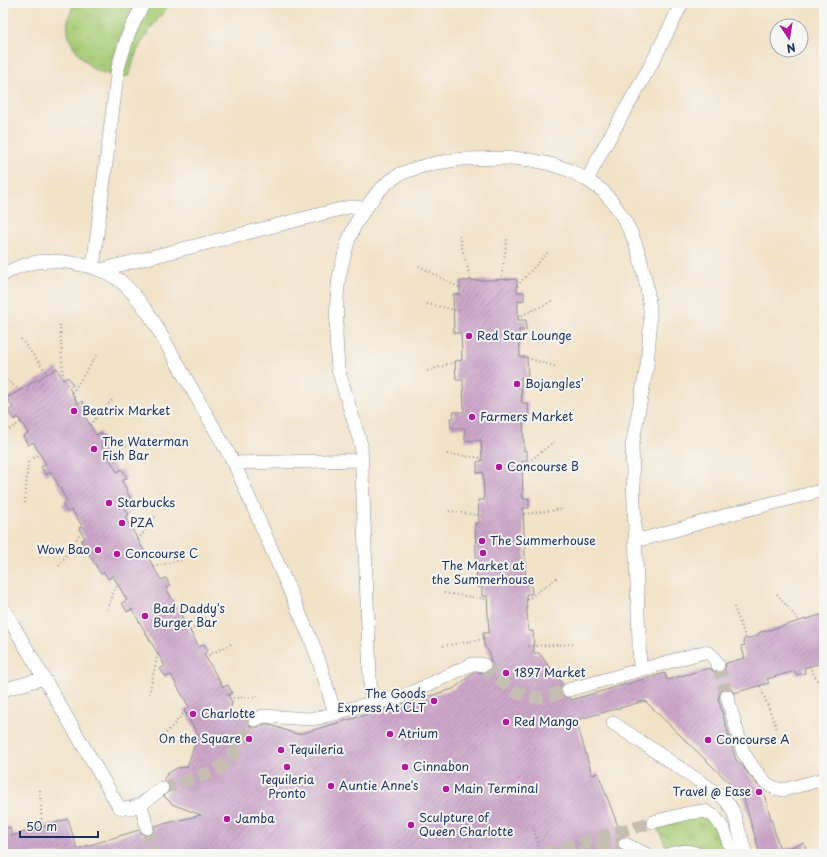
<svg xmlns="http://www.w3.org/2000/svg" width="827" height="857" font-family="'Playpen Sans',sans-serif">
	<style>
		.grass { fill: url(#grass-tufts); stroke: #627e6a }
		.building { fill: url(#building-hatch) }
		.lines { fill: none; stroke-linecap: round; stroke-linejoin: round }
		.minor-tunnel { stroke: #c7beb2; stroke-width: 13; stroke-dasharray: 13 6; stroke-linecap: butt }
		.minor-casing { stroke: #868892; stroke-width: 14 }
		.path { stroke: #868892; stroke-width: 2; stroke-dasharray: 1 3; stroke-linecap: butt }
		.minor { stroke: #fff; stroke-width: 13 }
		.poi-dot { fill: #b5179e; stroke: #f6f6f2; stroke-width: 1.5 }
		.labels { text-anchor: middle; stroke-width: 4; stroke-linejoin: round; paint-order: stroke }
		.poi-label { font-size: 12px; fill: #1b2f5e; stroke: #f6f6f2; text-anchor: start }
	</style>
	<defs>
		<pattern id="grass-tufts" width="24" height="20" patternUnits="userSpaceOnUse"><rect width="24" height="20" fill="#a8cd77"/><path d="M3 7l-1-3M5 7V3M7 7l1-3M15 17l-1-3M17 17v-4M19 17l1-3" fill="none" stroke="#90b069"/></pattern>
		<pattern id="building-hatch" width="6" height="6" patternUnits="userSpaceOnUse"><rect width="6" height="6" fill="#cda7ca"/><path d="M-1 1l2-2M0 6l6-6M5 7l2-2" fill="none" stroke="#a688a7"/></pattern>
	</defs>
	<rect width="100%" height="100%" fill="#f6f6f2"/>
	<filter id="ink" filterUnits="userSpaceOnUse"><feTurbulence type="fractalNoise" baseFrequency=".025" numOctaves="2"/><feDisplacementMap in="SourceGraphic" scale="8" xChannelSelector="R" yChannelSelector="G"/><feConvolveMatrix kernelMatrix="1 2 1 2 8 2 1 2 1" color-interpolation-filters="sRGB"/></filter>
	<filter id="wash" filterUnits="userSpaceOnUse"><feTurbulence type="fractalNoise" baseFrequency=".012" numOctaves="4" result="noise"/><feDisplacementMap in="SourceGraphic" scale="16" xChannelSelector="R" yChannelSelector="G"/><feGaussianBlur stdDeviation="0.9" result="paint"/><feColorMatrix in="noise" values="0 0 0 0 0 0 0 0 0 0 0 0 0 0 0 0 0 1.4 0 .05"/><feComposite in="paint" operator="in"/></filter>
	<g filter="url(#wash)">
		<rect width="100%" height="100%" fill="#f2e2c7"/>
		<path class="grass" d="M75 3H136C122 25 115 50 110 75 104 73 97 71 92 68 88 64 83 59 79 54 65 37 64 22 75 3Z
			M151 3H171C152 27 135 44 130 75L123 77C125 55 138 21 151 3Z
			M699 816 709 819 717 829 724 854H710C697 842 683 843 667 848L657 827Z"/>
		<g id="blocks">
			<path class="building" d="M517 279V292H524V300L518 301V320H526V330H519L520 357H527L528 377H521L522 403H528L529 415H523L524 451H527V461H522L523 499 529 498V508H523L526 584H531L532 594H526L528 631H533L534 653H539L563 684 560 688V692L562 695 566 698H570L571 700 665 673 667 680 710 668 714 672 718 673 722 672 725 669 726 663 745 658 741 646 745 645 743 640 759 635 758 633 824 614V662L804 668 805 673 796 675 795 671 767 679 769 683 734 693 732 690 729 688H724L721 691 719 694V698H718L736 760 743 766 748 774 763 791 780 850 804 843 807 854H760L743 796 645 701 576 720 592 775 598 773 622 837 618 841 617 845 618 848 622 851 627 854H3V829L10 827 12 836 68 819 77 849 139 830 141 833 144 836H149L152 834 155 831V826L201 815 172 804 164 796 169 791 170 787 168 783 163 780 164 779 167 774 177 768 187 767 198 735 184 710 189 707 171 675 166 677 160 669 165 666 132 609 127 612 122 603 127 600 113 576 108 579 104 572 101 574 81 541 85 538 79 528 82 526 72 510 67 512 62 504 67 501 51 472 46 475 41 467 46 464 33 442 28 445 23 436 28 433 18 417 14 420 8 411 13 408 7 398 57 368 63 380 68 377 73 385 69 388 78 404 82 401 87 410 83 413 96 435 100 432 105 441 101 444 117 472 122 469 127 478 122 481 127 490 126 491 131 499 122 504 129 515 125 517 161 580 166 578 170 586 166 588 199 647 204 644 208 651 204 654 223 687 228 685 232 693 228 695 232 703 230 711 248 717 247 720 248 724 251 727 254 728 259 727 265 724H268L293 733 298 734 303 733 453 689 475 672 486 673 490 670 492 666V663L490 660V654L484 645 483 633H489L487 596H482V587H477L475 523H479L478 500H484L483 472 477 473V462L482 461 481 440 465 441V428H451L450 418H454L453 412H464L463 380H456L455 361 462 360 461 333H454L453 294H460V281Z"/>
		</g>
	</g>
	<g filter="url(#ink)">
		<use href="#blocks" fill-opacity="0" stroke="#868892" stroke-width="1"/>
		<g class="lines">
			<path class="minor-tunnel" d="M484 665C500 679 516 699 540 697 550 696 559 693 568 690
				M718 665 727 696
				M162 788 209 773 221 767 231 757 239 746 250 725 255 720
				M147 828 154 854
				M543 854 653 822
				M579 854 613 844H625"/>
			<defs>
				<path id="minor" d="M587 180 603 149 652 63 682 3
					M93 267 118 68 128 35 138 14 144 3
					M100 270 349 207H357L365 209
					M3 275C11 270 19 266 28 264 54 256 97 265 119 280 132 290 142 304 151 317L234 463 312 642 321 667 335 714
					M234 463 362 460
					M635 540 647 538 745 510 824 490
					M3 608 119 807C136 813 149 798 162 788
					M3 690 44 678
					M568 690 704 652C712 653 714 658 718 665
					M727 696 743 752 754 769 767 784 775 788 783 790 824 779
					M371 703 361 445 338 369 336 335 337 298 339 277 344 256 349 239 356 223 365 209 377 193 387 183 400 174 416 168 436 163 463 159 512 158 531 160 550 164 569 170 587 180 603 191 614 204 625 221 632 235 638 251 643 270 647 288 650 309V330L647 366 632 446 640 669
					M255 720 263 716 309 719 318 718 371 703 390 700 413 692 472 664H478L484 665
					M613 723 720 795 727 802 733 811 746 854
					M141 804 147 828
					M653 822 689 813 705 811 715 817 724 830 733 854
					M625 844 646 854
					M670 854C680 851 688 850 698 854"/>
			</defs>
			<use href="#minor" class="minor-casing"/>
			<path class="path" d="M459 236 471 281
				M419 266 460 288
				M501 280 507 239
				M517 286 548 252
				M427 304 460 311
				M518 317 553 301
				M60 325 63 374 61 375
				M21 339 48 374
				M527 358 557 367
				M427 371 455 362
				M3 378 20 390
				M72 393 98 353
				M3 404 10 403
				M90 425 112 400
				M3 434 21 422
				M447 454 482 458
				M108 456 133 442
				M522 467 555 441
				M25 503 28 462 40 454
				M449 511 484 516
				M524 514 564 509
				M138 540 157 514
				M59 566 81 532
				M153 567 184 559
				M444 593 487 599
				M777 594 799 621
				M527 600 559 576
				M734 607 746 639
				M107 609 116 587 119 585
				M190 631 218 608
				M443 646 484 639
				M528 646 576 644
				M205 657 233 643
				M809 666 824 692
				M760 686 777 729
				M149 694 158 653
				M229 698 258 697
				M158 742 185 712
				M40 790 42 827
				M3 826 5 829
				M533 826 541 854
				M471 845 474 854"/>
			<use href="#minor" class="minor"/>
		</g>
	</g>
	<g class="poi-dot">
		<circle cx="469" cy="336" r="4"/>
		<circle cx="517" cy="384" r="4"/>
		<circle cx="74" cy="411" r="4"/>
		<circle cx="472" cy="417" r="4"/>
		<circle cx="94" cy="449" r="4"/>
		<circle cx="499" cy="467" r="4"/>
		<circle cx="109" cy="503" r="4"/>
		<circle cx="122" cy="523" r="4"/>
		<circle cx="482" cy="541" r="4"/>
		<circle cx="98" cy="550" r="4"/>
		<circle cx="483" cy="553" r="4"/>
		<circle cx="117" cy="554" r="4"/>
		<circle cx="145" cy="616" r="4"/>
		<circle cx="506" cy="673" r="4"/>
		<circle cx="434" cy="701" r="4"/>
		<circle cx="193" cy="714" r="4"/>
		<circle cx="506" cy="722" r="4"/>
		<circle cx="390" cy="734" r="4"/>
		<circle cx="249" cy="739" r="4"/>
		<circle cx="708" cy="740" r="4"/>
		<circle cx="281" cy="750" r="4"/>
		<circle cx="287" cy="767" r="4"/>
		<circle cx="405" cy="767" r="4"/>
		<circle cx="331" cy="786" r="4"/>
		<circle cx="446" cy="789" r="4"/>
		<circle cx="759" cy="792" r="4"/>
		<circle cx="227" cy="819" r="4"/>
		<circle cx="411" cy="825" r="4"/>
	</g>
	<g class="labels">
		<g class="poi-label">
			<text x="477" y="340">Red Star Lounge</text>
			<text x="525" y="388">Bojangles'</text>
			<text x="82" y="415">Beatrix Market</text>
			<text x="480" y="421">Farmers Market</text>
			<text x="102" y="446">The Waterman<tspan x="102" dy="14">Fish Bar</tspan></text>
			<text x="507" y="471">Concourse B</text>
			<text x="117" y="507">Starbucks</text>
			<text x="130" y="527">PZA</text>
			<text x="490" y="545">The Summerhouse</text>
			<text x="90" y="554" text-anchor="end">Wow Bao</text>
			<text x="125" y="558">Concourse C</text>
			<text x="483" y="570" text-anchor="middle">The Market at<tspan x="483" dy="14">the Summerhouse</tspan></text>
			<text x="153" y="613">Bad Daddy's<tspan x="153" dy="14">Burger Bar</tspan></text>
			<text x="514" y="677">1897 Market</text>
			<text x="426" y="698" text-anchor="end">The Goods<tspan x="426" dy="14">Express At CLT</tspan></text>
			<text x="201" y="718">Charlotte</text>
			<text x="514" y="726">Red Mango</text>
			<text x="398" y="738">Atrium</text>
			<text x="241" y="743" text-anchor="end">On the Square</text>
			<text x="716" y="744">Concourse A</text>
			<text x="289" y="754">Tequileria</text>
			<text x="413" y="771">Cinnabon</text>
			<text x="287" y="784" text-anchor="middle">Tequileria<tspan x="287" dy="14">Pronto</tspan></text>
			<text x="339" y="790">Auntie Anne's</text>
			<text x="454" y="793">Main Terminal</text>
			<text x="751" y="796" text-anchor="end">Travel @ Ease</text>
			<text x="419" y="822">Sculpture of<tspan x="419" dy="14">Queen Charlotte</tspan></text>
			<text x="235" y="823">Jamba</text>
		</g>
	</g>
	<rect width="827" height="857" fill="none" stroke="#f6f6f2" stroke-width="16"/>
	<g transform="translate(789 38) rotate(168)"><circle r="19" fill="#f6f6f2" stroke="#9ea6b7"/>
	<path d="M0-3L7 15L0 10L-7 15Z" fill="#b5179e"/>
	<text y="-6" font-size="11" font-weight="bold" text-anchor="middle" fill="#1b2f5e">N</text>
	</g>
	<path d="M20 831v6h78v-6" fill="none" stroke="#1b2f5e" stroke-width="2"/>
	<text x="26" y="831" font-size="12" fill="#1b2f5e" stroke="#f6f6f2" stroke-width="3" paint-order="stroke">50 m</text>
</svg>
